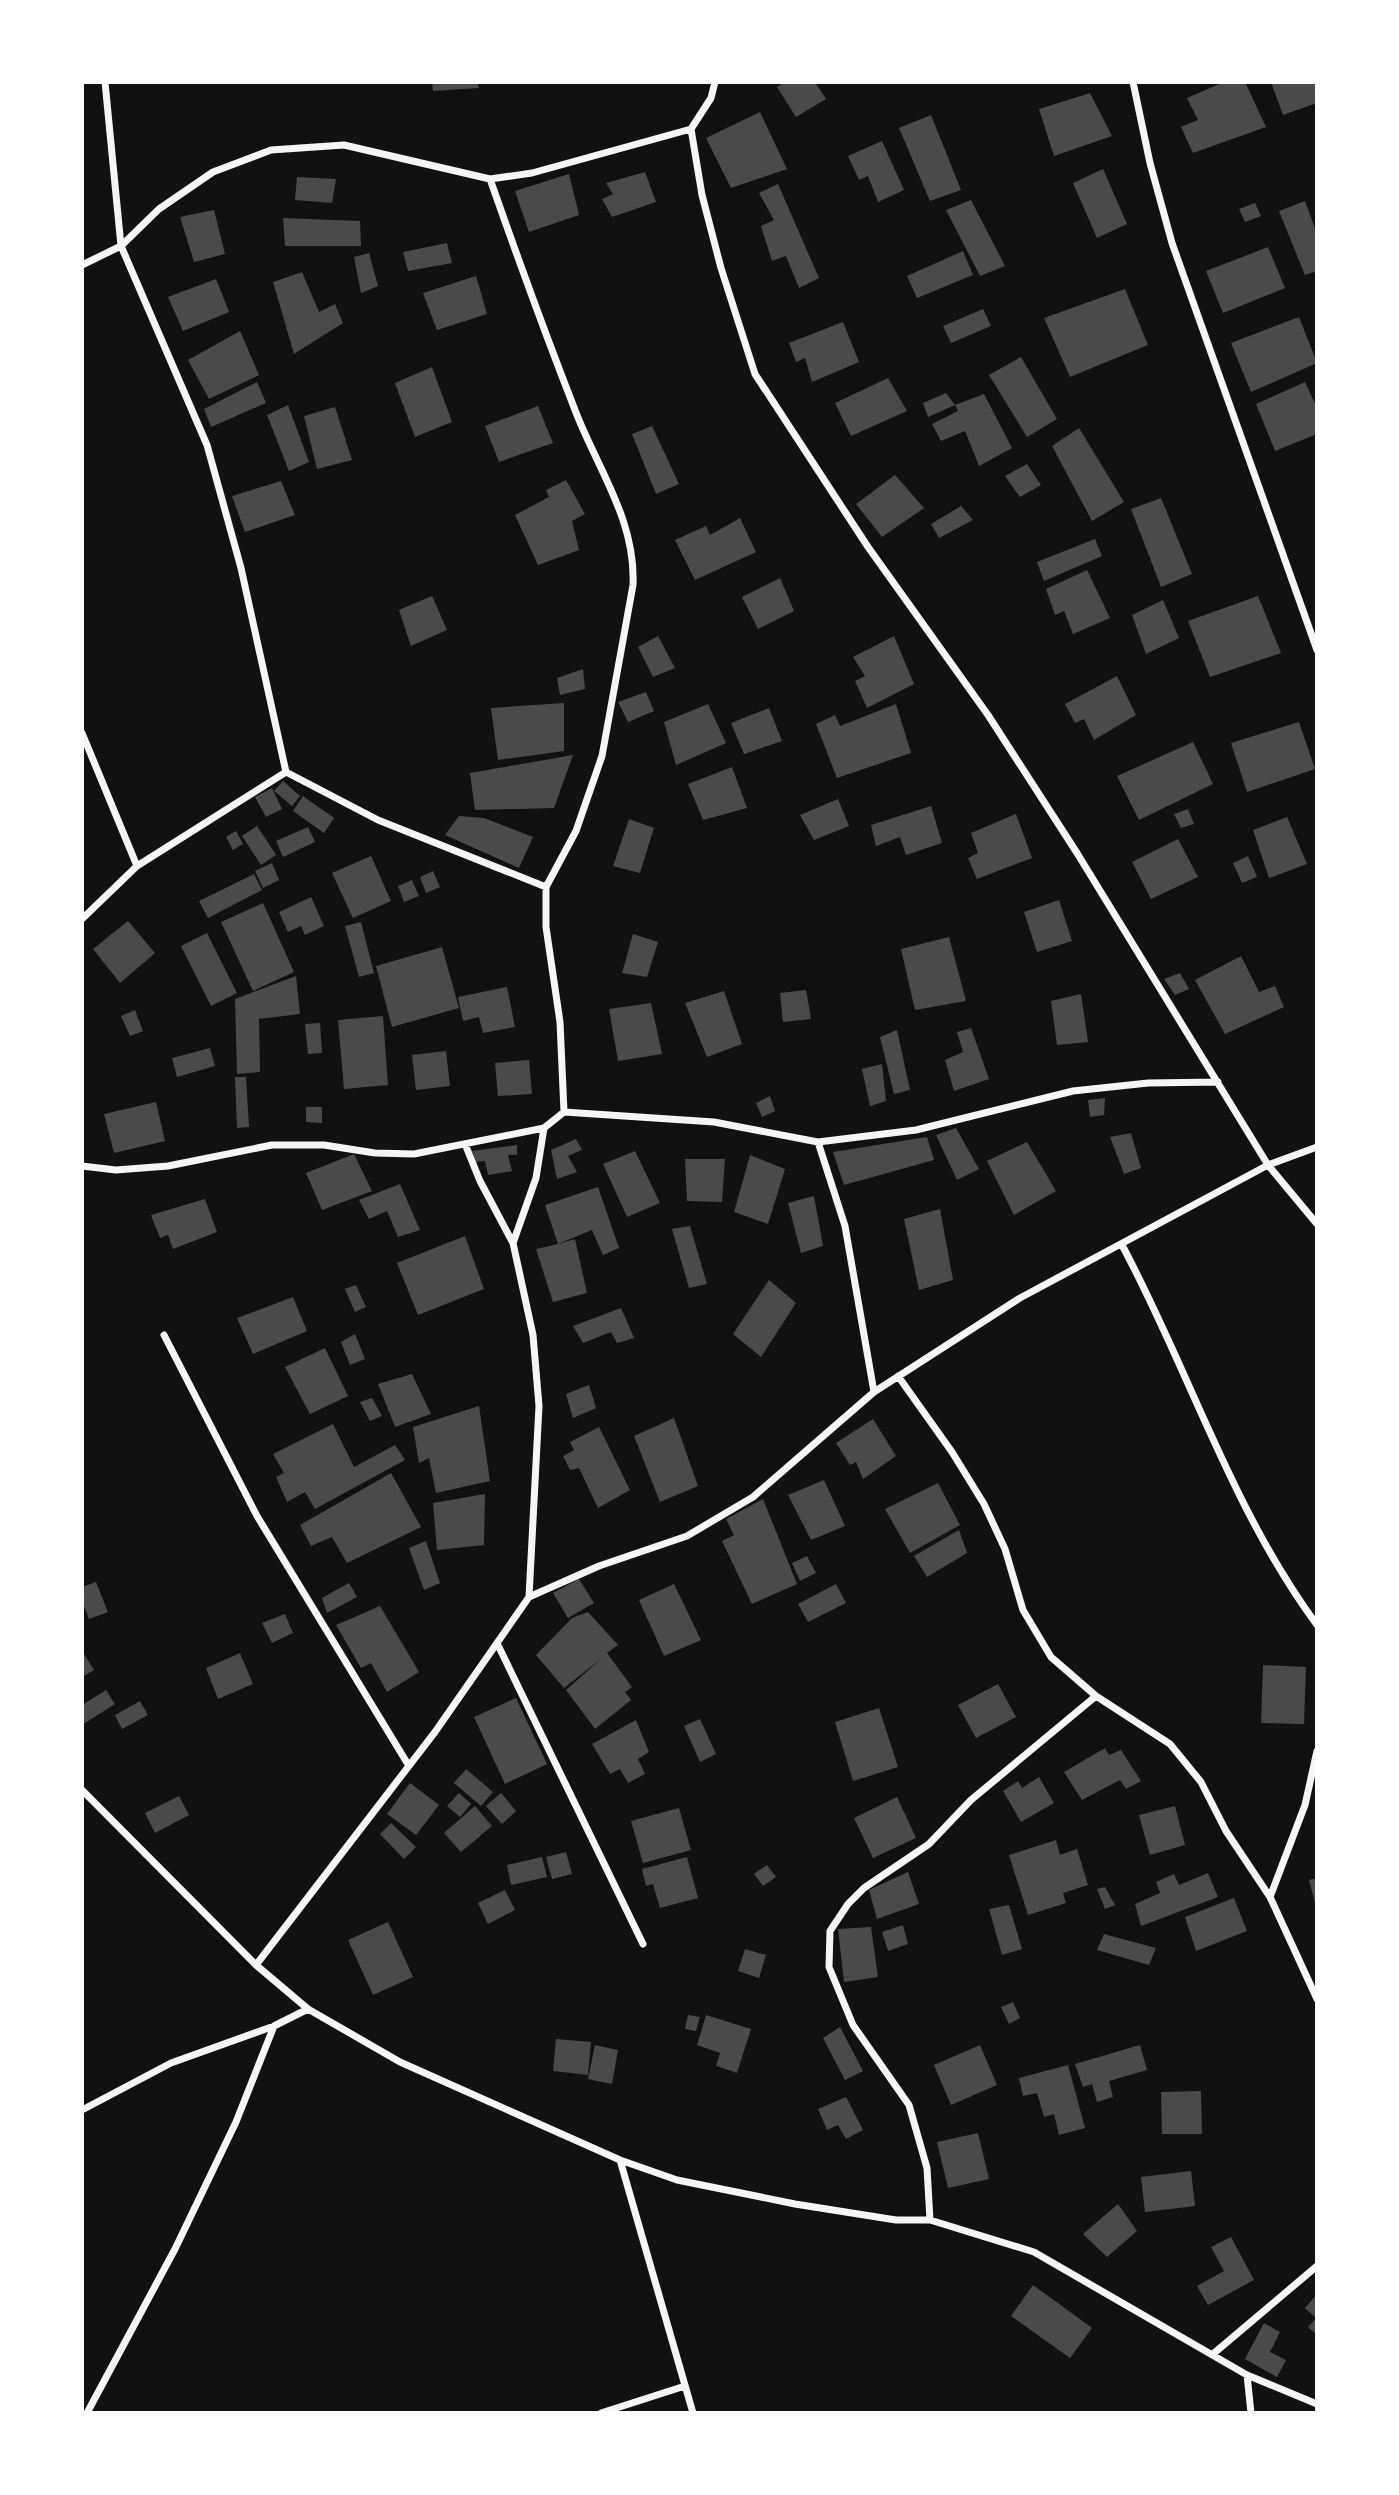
<svg xmlns="http://www.w3.org/2000/svg" width="1399" height="2495" font-family="'IBM Plex Sans',sans-serif">
	<style>
		.building { fill: #4a4a4a }
		.lines { fill: none; stroke-linecap: round; stroke-linejoin: round }
		.minor { stroke: #f5f5f5; stroke-width: 7 }
	</style>
	<rect width="100%" height="100%" fill="#111"/>
	<path class="building" d="M432 82H477L479 88 433 91Z
		M785 82H815L826 99 796 117 777 87Z
		M1224 82H1245L1266 127 1193 153 1181 127 1198 120 1187 98Z
		M1271 82H1317V103L1283 115Z
		M1090 93 1112 136 1054 156 1039 109Z
		M760 112 787 169 731 188 706 138Z
		M931 115 961 190 930 201 899 128Z
		M882 141 904 190 878 202 868 176 859 180 848 156Z
		M1103 169 1127 224 1097 238 1073 183Z
		M645 172 656 202 612 217 602 199 613 194 606 183Z
		M569 174 579 215 529 232 515 191Z
		M297 177 336 179 332 203 295 200Z
		M778 184 819 278 799 288 786 256 772 261 761 226 774 220 759 193Z
		M971 200 1005 266 980 276 946 210Z
		M1305 201 1317 234V271L1305 275 1279 211Z
		M1255 203 1261 216 1245 222 1239 209Z
		M214 210 225 254 194 262 180 217Z
		M283 218 360 221 361 246H285Z
		M447 243 452 263 408 271 403 252Z
		M1268 247 1285 288 1223 313 1206 271Z
		M963 251 973 275 917 298 907 276Z
		M369 253 378 286 361 293 354 257Z
		M302 272 319 312 335 304 343 323 294 354 273 282Z
		M476 276 487 314 437 330 423 293Z
		M216 279 229 312 183 331 168 297Z
		M1125 289 1148 345 1070 377 1044 318Z
		M983 309 991 326 951 343 943 326Z
		M1299 317 1317 363 1251 392 1231 343Z
		M843 322 859 362 812 382 805 358 796 362 789 343Z
		M240 331 259 375 209 399 188 360Z
		M1021 357 1057 419 1027 437 989 375Z
		M432 367 452 422 415 437 395 383Z
		M888 378 907 411 851 436 835 403Z
		M257 382 266 403 211 427 204 409Z
		M1305 382 1317 408V434L1275 451 1256 404Z
		M946 393 955 405 928 417 923 403Z
		M984 394 1012 448 979 466 965 431 941 441 932 424 958 411 955 405Z
		M288 405 309 462 289 471 267 415Z
		M538 406 553 443 499 462 485 426Z
		M335 407 352 460 317 469 304 416Z
		M652 426 679 484 656 494 632 434Z
		M1079 428 1124 502 1092 521 1052 446Z
		M1027 464 1041 485 1020 497 1005 476Z
		M895 475 924 508 882 537 856 504Z
		M566 480 585 514 572 521 579 550 538 565 515 515 549 497 546 490Z
		M281 481 295 515 245 532 232 496Z
		M1161 498 1192 574 1161 587 1131 509Z
		M961 506 973 520 939 538 931 524Z
		M740 518 756 552 695 580 675 540 706 526 710 535Z
		M1095 539 1102 556 1044 581 1037 562Z
		M1087 570 1110 618 1073 634 1064 611 1055 615 1046 589Z
		M780 578 794 611 758 629 742 597Z
		M432 596 447 630 411 646 399 610Z
		M1258 596 1281 653 1210 677 1188 621Z
		M1163 600 1179 638 1146 654 1132 615Z
		M658 636 675 668 653 677 638 647Z
		M894 636 914 684 867 708 855 681 865 676 853 657Z
		M583 669 585 689 560 695 557 678Z
		M1117 676 1136 715 1094 740 1084 719 1075 723 1065 704Z
		M646 692 654 711 628 722 618 702Z
		M564 703V751L498 760 491 708Z
		M708 704 726 743 676 765 664 722Z
		M896 704 911 753 837 778 816 724 835 715 840 726Z
		M769 708 782 741 744 754 731 723Z
		M1299 722 1315 769 1247 792 1231 743Z
		M1193 742 1213 784 1139 820 1117 776Z
		M573 755 554 808 475 810 470 773Z
		M732 767 747 808 703 820 688 784Z
		M283 781 300 796 292 806 274 791Z
		M272 788 282 809 266 817 255 797Z
		M303 796 334 818 324 833 293 811Z
		M838 799 849 826 814 840 800 815Z
		M931 806 942 843 906 855 900 837 876 846 871 825Z
		M1188 809 1194 824 1181 828 1174 814Z
		M1016 814 1032 858 977 879 968 858 978 853 971 833Z
		M459 816 484 818 533 837 519 868 445 835Z
		M1287 817 1307 864 1269 878 1253 830Z
		M629 819 654 828 640 873 613 866Z
		M257 826 276 855 261 865 242 836Z
		M308 827 315 842 283 857 276 841Z
		M236 831 243 844 233 850 226 837Z
		M1178 839 1198 877 1151 899 1132 862Z
		M371 856 391 901 353 918 332 873Z
		M1248 856 1257 877 1242 883 1233 863Z
		M272 863 279 880 263 888 255 871Z
		M433 871 440 887 426 893 420 877Z
		M254 874 262 890 208 918 199 901Z
		M412 880 419 896 404 902 398 886Z
		M311 897 324 926 305 935 301 926 288 932 279 912Z
		M1059 900 1072 941 1037 952 1024 912Z
		M263 903 294 972 253 991 221 922Z
		M128 921 155 953 120 983 93 949Z
		M361 922 374 973 359 977 345 926Z
		M207 933 237 993 211 1006 181 946Z
		M633 934 658 942 647 977 622 973Z
		M949 937 966 1001 915 1010 901 949Z
		M442 947 459 1008 392 1027 376 966Z
		M1241 956 1259 992 1275 986 1284 1007 1225 1034 1195 980Z
		M1180 973 1189 989 1175 995 1164 979Z
		M296 976 300 1014 259 1019 260 1072 237 1074 235 999Z
		M507 987 515 1027 483 1033 479 1017 463 1021 458 997Z
		M806 990 811 1019 783 1022 780 993Z
		M724 991 742 1044 707 1057 685 1003Z
		M1081 994 1088 1042 1057 1045 1051 1001Z
		M651 1003 662 1054 618 1061 609 1009Z
		M135 1010 143 1031 130 1036 121 1016Z
		M383 1016 388 1085 344 1089 338 1020Z
		M320 1023 322 1053 308 1054 305 1024Z
		M971 1028 989 1079 954 1091 945 1060 963 1052 957 1032Z
		M897 1030 910 1090 894 1094 880 1037Z
		M210 1048 215 1066 177 1077 172 1058Z
		M446 1051 450 1086 416 1090 412 1055Z
		M529 1060 532 1094 498 1096 495 1063Z
		M882 1064 886 1101 870 1106 862 1069Z
		M235 1077H246L249 1127 237 1128Z
		M770 1096 775 1111 762 1117 756 1103Z
		M1105 1098 1104 1115 1090 1117 1088 1100Z
		M156 1102 165 1141 114 1153 104 1114Z
		M306 1107H322V1123L306 1122Z
		M956 1128 979 1169 957 1180 936 1135Z
		M1131 1133 1141 1168 1124 1174 1110 1137Z
		M927 1137 934 1160 844 1185 833 1152Z
		M576 1139 582 1150 568 1156 577 1172 557 1179 551 1150Z
		M1027 1142 1056 1191 1014 1215 987 1161Z
		M517 1145V1155H508L512 1171 488 1175 485 1161 476 1162 472 1151Z
		M635 1151 660 1203 627 1217 603 1164Z
		M354 1154 372 1191 322 1210 306 1173Z
		M750 1155 785 1169 768 1224 734 1212Z
		M685 1159H725L722 1202 687 1201Z
		M400 1184 420 1230 398 1237 387 1211 369 1219 359 1200Z
		M598 1187 619 1248 603 1255 592 1230 558 1244 575 1239 587 1293 553 1302 536 1249 558 1244 545 1205Z
		M814 1196 823 1246 801 1253 788 1203Z
		M205 1199 217 1232 173 1249 168 1235 160 1238 151 1215Z
		M940 1209 953 1280 919 1290 904 1219Z
		M690 1226 707 1284 689 1288 672 1229Z
		M465 1236 484 1289 418 1315 397 1263Z
		M769 1280 796 1303 761 1357 733 1334Z
		M356 1285 366 1307 355 1312 345 1289Z
		M293 1297 307 1331 253 1354 237 1318Z
		M621 1308 634 1338 617 1343 611 1332 583 1343 573 1326Z
		M355 1334 365 1359 350 1365 341 1342Z
		M325 1348 348 1396 310 1414 285 1367Z
		M412 1374 431 1414 395 1427 378 1384Z
		M589 1385 596 1408 573 1418 566 1394Z
		M372 1398 382 1416 370 1421 360 1402Z
		M479 1406 490 1481 436 1493 429 1458 419 1463 413 1427Z
		M674 1418 698 1486 660 1502 634 1436Z
		M873 1419 896 1456 863 1479 856 1462 850 1465 836 1443Z
		M333 1424 354 1467 395 1445 405 1460 315 1509 305 1492 287 1502 276 1477 284 1473 273 1454Z
		M599 1427 630 1490 598 1508 579 1468 570 1470 563 1456 574 1450 570 1442Z
		M391 1473 421 1527 347 1563 332 1537 311 1546 300 1525Z
		M824 1480 845 1526 811 1540 788 1495Z
		M938 1483 960 1525 910 1553 885 1509Z
		M485 1494 484 1545 437 1550 433 1503Z
		M763 1499 797 1584 752 1604 722 1541 734 1535 726 1519Z
		M959 1530 967 1553 927 1577 914 1556Z
		M426 1541 440 1583 424 1590 409 1548Z
		M807 1556 816 1573 800 1581 792 1563Z
		M579 1579 594 1603 568 1618 553 1593Z
		M96 1582 108 1612 89 1619 82 1601V1587Z
		M349 1583 357 1597 327 1613 322 1598Z
		M674 1584 701 1640 664 1656 639 1600Z
		M836 1584 846 1603 808 1622 798 1604Z
		M380 1606 419 1672 387 1692 371 1663 361 1668 336 1625Z
		M588 1612 618 1645 607 1653 632 1687 625 1692 631 1700 595 1729 566 1690 601 1659 564 1688 536 1655 572 1618Z
		M285 1614 293 1633 272 1643 262 1623Z
		M82 1651 94 1670 82 1677Z
		M240 1653 253 1684 218 1699 206 1668Z
		M1263 1665 1306 1667 1304 1724 1261 1723Z
		M998 1684 1016 1717 976 1738 958 1705Z
		M106 1690 115 1704 82 1725V1705Z
		M516 1698 547 1764 505 1784 474 1717Z
		M140 1701 148 1715 122 1729 115 1715Z
		M879 1708 898 1767 853 1781 835 1722Z
		M700 1719 716 1754 700 1762 684 1726Z
		M636 1720 649 1752 638 1759 645 1774 628 1783 620 1769 610 1774 592 1744Z
		M1105 1748 1109 1755 1121 1750 1141 1781 1126 1789 1120 1780 1082 1800 1064 1772Z
		M466 1769 493 1792 481 1806 454 1783Z
		M1039 1777 1054 1803 1021 1822 1003 1791 1018 1781 1022 1788Z
		M410 1783 439 1805 416 1835 387 1814Z
		M459 1793 471 1804 460 1817 447 1806Z
		M501 1793 516 1811 502 1824 486 1806Z
		M179 1796 189 1815 155 1833 145 1813Z
		M897 1797 916 1838 873 1858 854 1818Z
		M475 1806 492 1826 461 1852 444 1833Z
		M1175 1806 1185 1845 1150 1855 1139 1815Z
		M679 1808 691 1850 643 1863 631 1821Z
		M391 1823 416 1847 404 1859 380 1834Z
		M1056 1840 1060 1855 1077 1849 1088 1885 1063 1893 1066 1903 1028 1915 1009 1855Z
		M566 1852 572 1874 552 1879 546 1857Z
		M542 1857 547 1877 511 1885 507 1865Z
		M687 1857 698 1898 660 1908 653 1884 646 1886 642 1869Z
		M767 1865 776 1877 763 1886 754 1874Z
		M908 1872 919 1904 877 1919 869 1890Z
		M1208 1873 1218 1897 1141 1926 1135 1904 1160 1893 1156 1882 1174 1874 1179 1885Z
		M1317 1878V1907H1316L1309 1880Z
		M1105 1887 1115 1905 1105 1909 1097 1889Z
		M505 1890 515 1910 488 1924 478 1903Z
		M1234 1898 1247 1931 1196 1951 1185 1917Z
		M1009 1905 1022 1949 1002 1955 989 1909Z
		M388 1922 413 1977 373 1995 348 1940Z
		M903 1925 908 1944 888 1951 882 1932Z
		M871 1927 878 1977 844 1982 838 1929Z
		M1104 1934 1156 1948 1149 1965 1097 1950Z
		M745 1949 766 1955 759 1978 738 1971Z
		M1013 2002 1020 2018 1009 2024 1001 2007Z
		M688 2015 700 2017 696 2031 685 2029Z
		M706 2015 751 2029 737 2073 716 2066 720 2053 697 2045Z
		M840 2027 863 2071 845 2080 823 2038Z
		M556 2039 591 2042 588 2075 553 2071Z
		M595 2045 618 2050 612 2084 588 2079Z
		M980 2045 997 2085 951 2105 934 2065Z
		M1140 2045 1147 2070 1109 2081 1113 2097 1097 2102 1092 2084 1083 2087 1075 2064Z
		M1068 2065 1085 2128 1059 2135 1054 2114 1044 2117 1037 2093 1023 2096 1019 2078Z
		M1201 2091 1202 2134H1162L1161 2092Z
		M846 2097 863 2130 846 2139 838 2125 827 2130 818 2109Z
		M978 2133 989 2179 948 2188 937 2142Z
		M1191 2171 1195 2206 1145 2212 1141 2177Z
		M1118 2204 1137 2231 1107 2257 1083 2234Z
		M1231 2237 1254 2280 1208 2305 1197 2286 1224 2271 1211 2247Z
		M1033 2285 1092 2328 1070 2358 1011 2316Z
		M1317 2294V2335L1308 2327 1316 2318 1305 2308Z
		M1264 2323 1280 2332 1270 2352 1286 2360 1277 2377 1245 2359Z"/>
	<g class="lines">
		<path class="minor" d="M105 82 121 246 207 445 241 568 286 772 378 820 546 887V927L560 1022 564 1112
			M715 82 711 98 691 129 702 195 721 268 755 374 868 547 988 715 1077 853 1268 1165 1317 1224
			M1133 82 1150 163 1172 243 1317 650
			M490 179C517 256 545 333 575 410 597 468 636 520 633 585L602 756 576 831 546 887
			M82 265 121 246 159 209 213 172 271 150 344 145 490 179 532 173 691 129
			M82 733 137 866
			M82 919 137 866 286 772
			M818 1142 845 1226 874 1392
			M465 1144 480 1181 513 1243 533 1335 539 1406 529 1597
			M82 1166 116 1170 168 1166 272 1145H324L375 1153 414 1154 544 1128 564 1112 714 1122 818 1142 916 1130 1073 1091 1148 1083 1218 1082
			M513 1243 536 1178 544 1128
			M1122 1245C1189 1370 1232 1510 1317 1625
			M164 1335 257 1516 409 1766
			M898 1376 952 1452 984 1504 1005 1549 1023 1610 1051 1657 1096 1696 1170 1744 1201 1782 1226 1831 1270 1897 1317 1999
			M497 1643 643 1944
			M82 1790 256 1965 308 2009 400 2062 620 2160 677 2180 795 2204 896 2220H930L1034 2252 1247 2375 1317 2404
			M1270 1897 1305 1805 1317 1751
			M256 1965 435 1732 529 1597 599 1566 687 1536 753 1497 874 1392 1020 1298 1268 1165 1317 1147
			M82 2110 171 2063 274 2026 308 2009
			M620 2160 693 2413
			M930 2220 927 2168 909 2105 853 2025 829 1967 830 1931 848 1904 864 1888 929 1844 971 1800 1096 1696
			M1213 2354 1317 2266
			M1247 2375 1251 2413
			M87 2413 175 2249 236 2122 274 2026
			M601 2413 685 2386"/>
	</g>
	<rect width="1399" height="2495" fill="none" stroke="#ffffff" stroke-width="168"/>
</svg>
